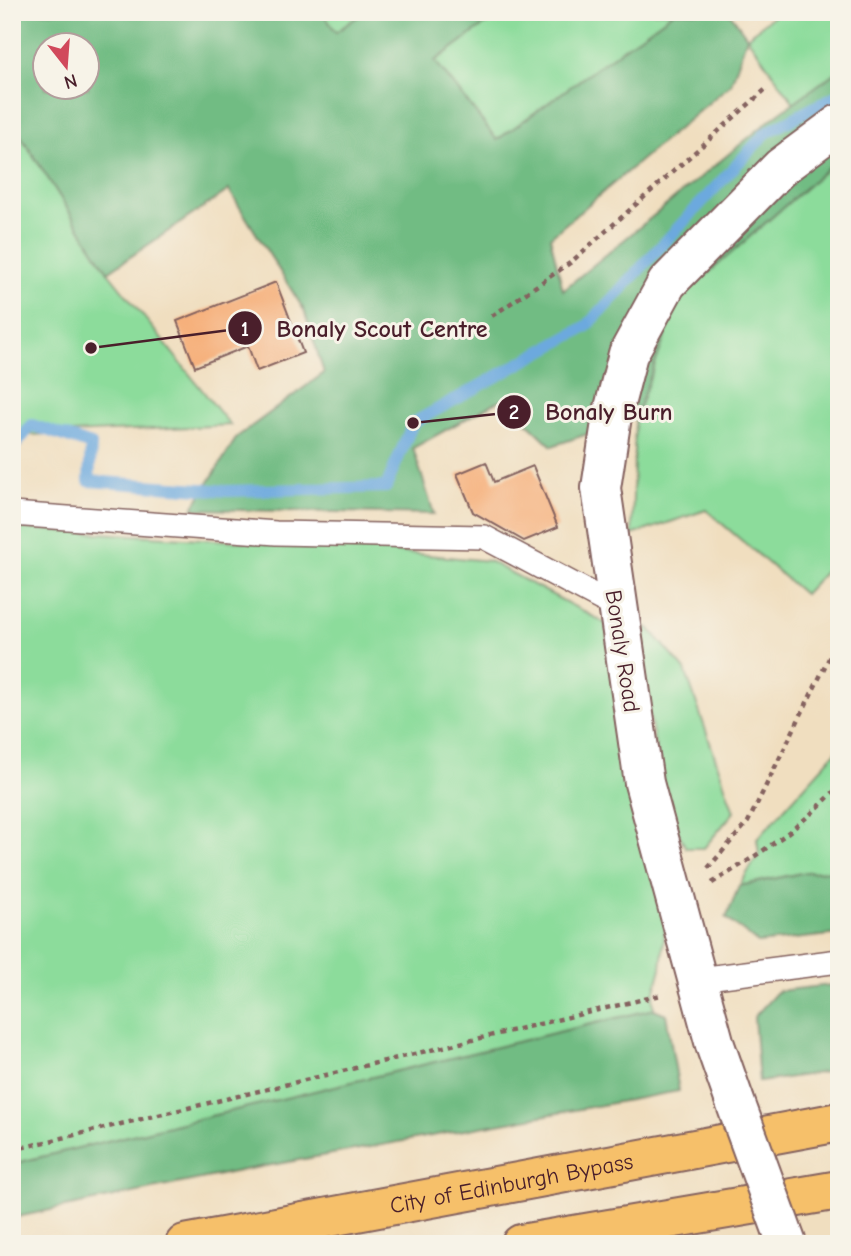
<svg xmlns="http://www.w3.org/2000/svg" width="851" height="1256" font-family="'Comic Neue',sans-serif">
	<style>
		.green { fill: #8cdc9b; stroke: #6b7e63; stroke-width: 2 }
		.forest { fill: #71bc83; stroke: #5e6e57; stroke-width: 2; fill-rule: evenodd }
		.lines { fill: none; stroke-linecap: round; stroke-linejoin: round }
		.stream { stroke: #6ca9de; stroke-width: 12 }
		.building { fill: #f6b07b }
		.lane-casing { stroke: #84625f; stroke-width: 26 }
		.street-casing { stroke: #84625f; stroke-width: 42 }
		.highway-casing { stroke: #84625f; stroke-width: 42 }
		.path { stroke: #84625f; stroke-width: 4.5; stroke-dasharray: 5 5; stroke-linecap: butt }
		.lane { stroke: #fff; stroke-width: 23 }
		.street { stroke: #fff; stroke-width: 38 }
		.highway { stroke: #f6c06b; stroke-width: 38 }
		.street-bridge-casing { stroke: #84625f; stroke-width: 42; stroke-linecap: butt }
		.street-bridge { stroke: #fff; stroke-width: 38 }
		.labels { text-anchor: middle; stroke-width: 6; stroke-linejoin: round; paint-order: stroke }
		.street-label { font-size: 23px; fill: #4a1f2b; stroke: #f7f3e8 }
		.leader { fill: none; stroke: #4a1f2b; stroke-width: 2.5 }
		.callout-dot { fill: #4a1f2b; stroke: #f7f3e8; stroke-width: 2.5 }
		.mark-label { font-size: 21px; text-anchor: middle; font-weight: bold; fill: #fff }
		.callout-label { font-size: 24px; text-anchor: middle; font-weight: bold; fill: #4a1f2b; stroke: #f7f3e8; stroke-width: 6; stroke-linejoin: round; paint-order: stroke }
	</style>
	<rect width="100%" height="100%" fill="#f7f3e8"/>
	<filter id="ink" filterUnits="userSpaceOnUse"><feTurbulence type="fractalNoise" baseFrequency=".0143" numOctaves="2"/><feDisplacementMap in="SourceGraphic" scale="14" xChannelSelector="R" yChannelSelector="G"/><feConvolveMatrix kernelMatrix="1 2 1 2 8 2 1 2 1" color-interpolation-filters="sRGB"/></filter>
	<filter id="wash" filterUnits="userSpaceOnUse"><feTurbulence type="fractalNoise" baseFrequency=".00686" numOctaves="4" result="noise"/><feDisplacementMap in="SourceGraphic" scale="28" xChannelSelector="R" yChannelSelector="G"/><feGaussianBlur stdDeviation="1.57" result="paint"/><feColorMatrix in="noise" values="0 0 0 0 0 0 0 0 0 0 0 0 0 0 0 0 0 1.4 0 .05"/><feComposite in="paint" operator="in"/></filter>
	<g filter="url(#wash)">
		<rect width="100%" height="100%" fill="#f0debf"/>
		<path class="green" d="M322 12H364L336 33Z
			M502 12H674L497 140 435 61Z
			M778 12H813L817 16 822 12H839V70L794 103 747 37Z
			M12 122 108 272 230 425 12 436Z
			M839 158V557L804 594 706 510 632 535 635 418 679 299Z
			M12 528 356 548 489 561 605 623 666 920 661 968 653 998 654 1009 12 1164Z
			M633 626 649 628 685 670 734 812 704 848H686L667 811Z
			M839 748V871L806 872 739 886 759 854 757 839Z"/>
		<path class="forest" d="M12 12H322L336 32 364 12H502L435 61 497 140 674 12H729L747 37 731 84 550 237 563 290 775 116 839 70V158L679 299 635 418 552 446 502 399 413 448 434 514 192 509 237 437 324 373 304 310 229 190 108 272 12 122ZM46 46H88V88H46Z
			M839 871V934L758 943 726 918 739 886 806 872Z
			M839 984V1070L759 1082 754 1017 778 991Z
			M654 1009 666 1014 679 1091 244 1170 12 1218V1164Z"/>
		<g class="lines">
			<path class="stream" d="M12 449 32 425 91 445 89 481 228 491 386 487 413 423 587 326 766 133 839 94"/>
		</g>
		<g id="blocks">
			<path class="building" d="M276 282 303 353 257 371 248 346 195 367 177 321Z
				M486 462 494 482 533 466 558 527 524 541 473 512 457 474Z"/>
		</g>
	</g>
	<g filter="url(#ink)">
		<use href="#blocks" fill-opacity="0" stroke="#84625f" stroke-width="2"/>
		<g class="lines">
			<defs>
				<path id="lane" d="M12 514 276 533 484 537 616 607
					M699 979 839 961"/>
				<path id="street" d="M734 1099 715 1045 644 783 601 488 612 416 628 354 667 283 781 167 839 124"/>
				<g id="highway">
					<path id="s1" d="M185 1244 839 1122"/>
					<path d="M521 1244 839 1190"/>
				</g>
			</defs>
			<use href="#lane" class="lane-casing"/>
			<use href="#street" class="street-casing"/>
			<use href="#highway" class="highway-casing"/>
			<path class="path" d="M492 316 570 263 766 89
				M708 868 748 822 832 652
				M712 883C758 855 802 827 839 786
				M12 1150 661 995"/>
			<use href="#lane" class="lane"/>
			<use href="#street" class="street"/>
			<use href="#highway" class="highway"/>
			<defs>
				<path id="street-bridge" d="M734 1099 787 1244"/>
			</defs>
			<use href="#street-bridge" class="street-bridge-casing"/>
			<use href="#street-bridge" class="street-bridge"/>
		</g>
	</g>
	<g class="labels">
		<g class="street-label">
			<text transform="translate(623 651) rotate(81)" y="8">Bonaly Road</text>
			<text dy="8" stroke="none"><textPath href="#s1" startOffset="332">City of Edinburgh Bypass</textPath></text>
		</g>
	</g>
	<path class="leader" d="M91 348L245 328M413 423L514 412"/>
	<g class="callout-dot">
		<circle cx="91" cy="348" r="7"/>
		<circle cx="413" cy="423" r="7"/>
		<circle cx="245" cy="328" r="18"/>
		<circle cx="514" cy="412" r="18"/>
	</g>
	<g class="mark-label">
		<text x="245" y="336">1</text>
		<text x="514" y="419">2</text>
	</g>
	<g class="callout-label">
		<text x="382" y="337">Bonaly Scout Centre</text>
		<text x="609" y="420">Bonaly Burn</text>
	</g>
	<rect width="851" height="1256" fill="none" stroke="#f7f3e8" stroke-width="42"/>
	<g transform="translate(66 66) rotate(163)"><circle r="33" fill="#f7f3e8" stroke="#b29e9c" stroke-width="2"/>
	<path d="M0-5L12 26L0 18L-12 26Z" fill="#d1495b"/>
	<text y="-10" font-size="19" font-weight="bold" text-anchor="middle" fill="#4a1f2b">N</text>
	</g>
</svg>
